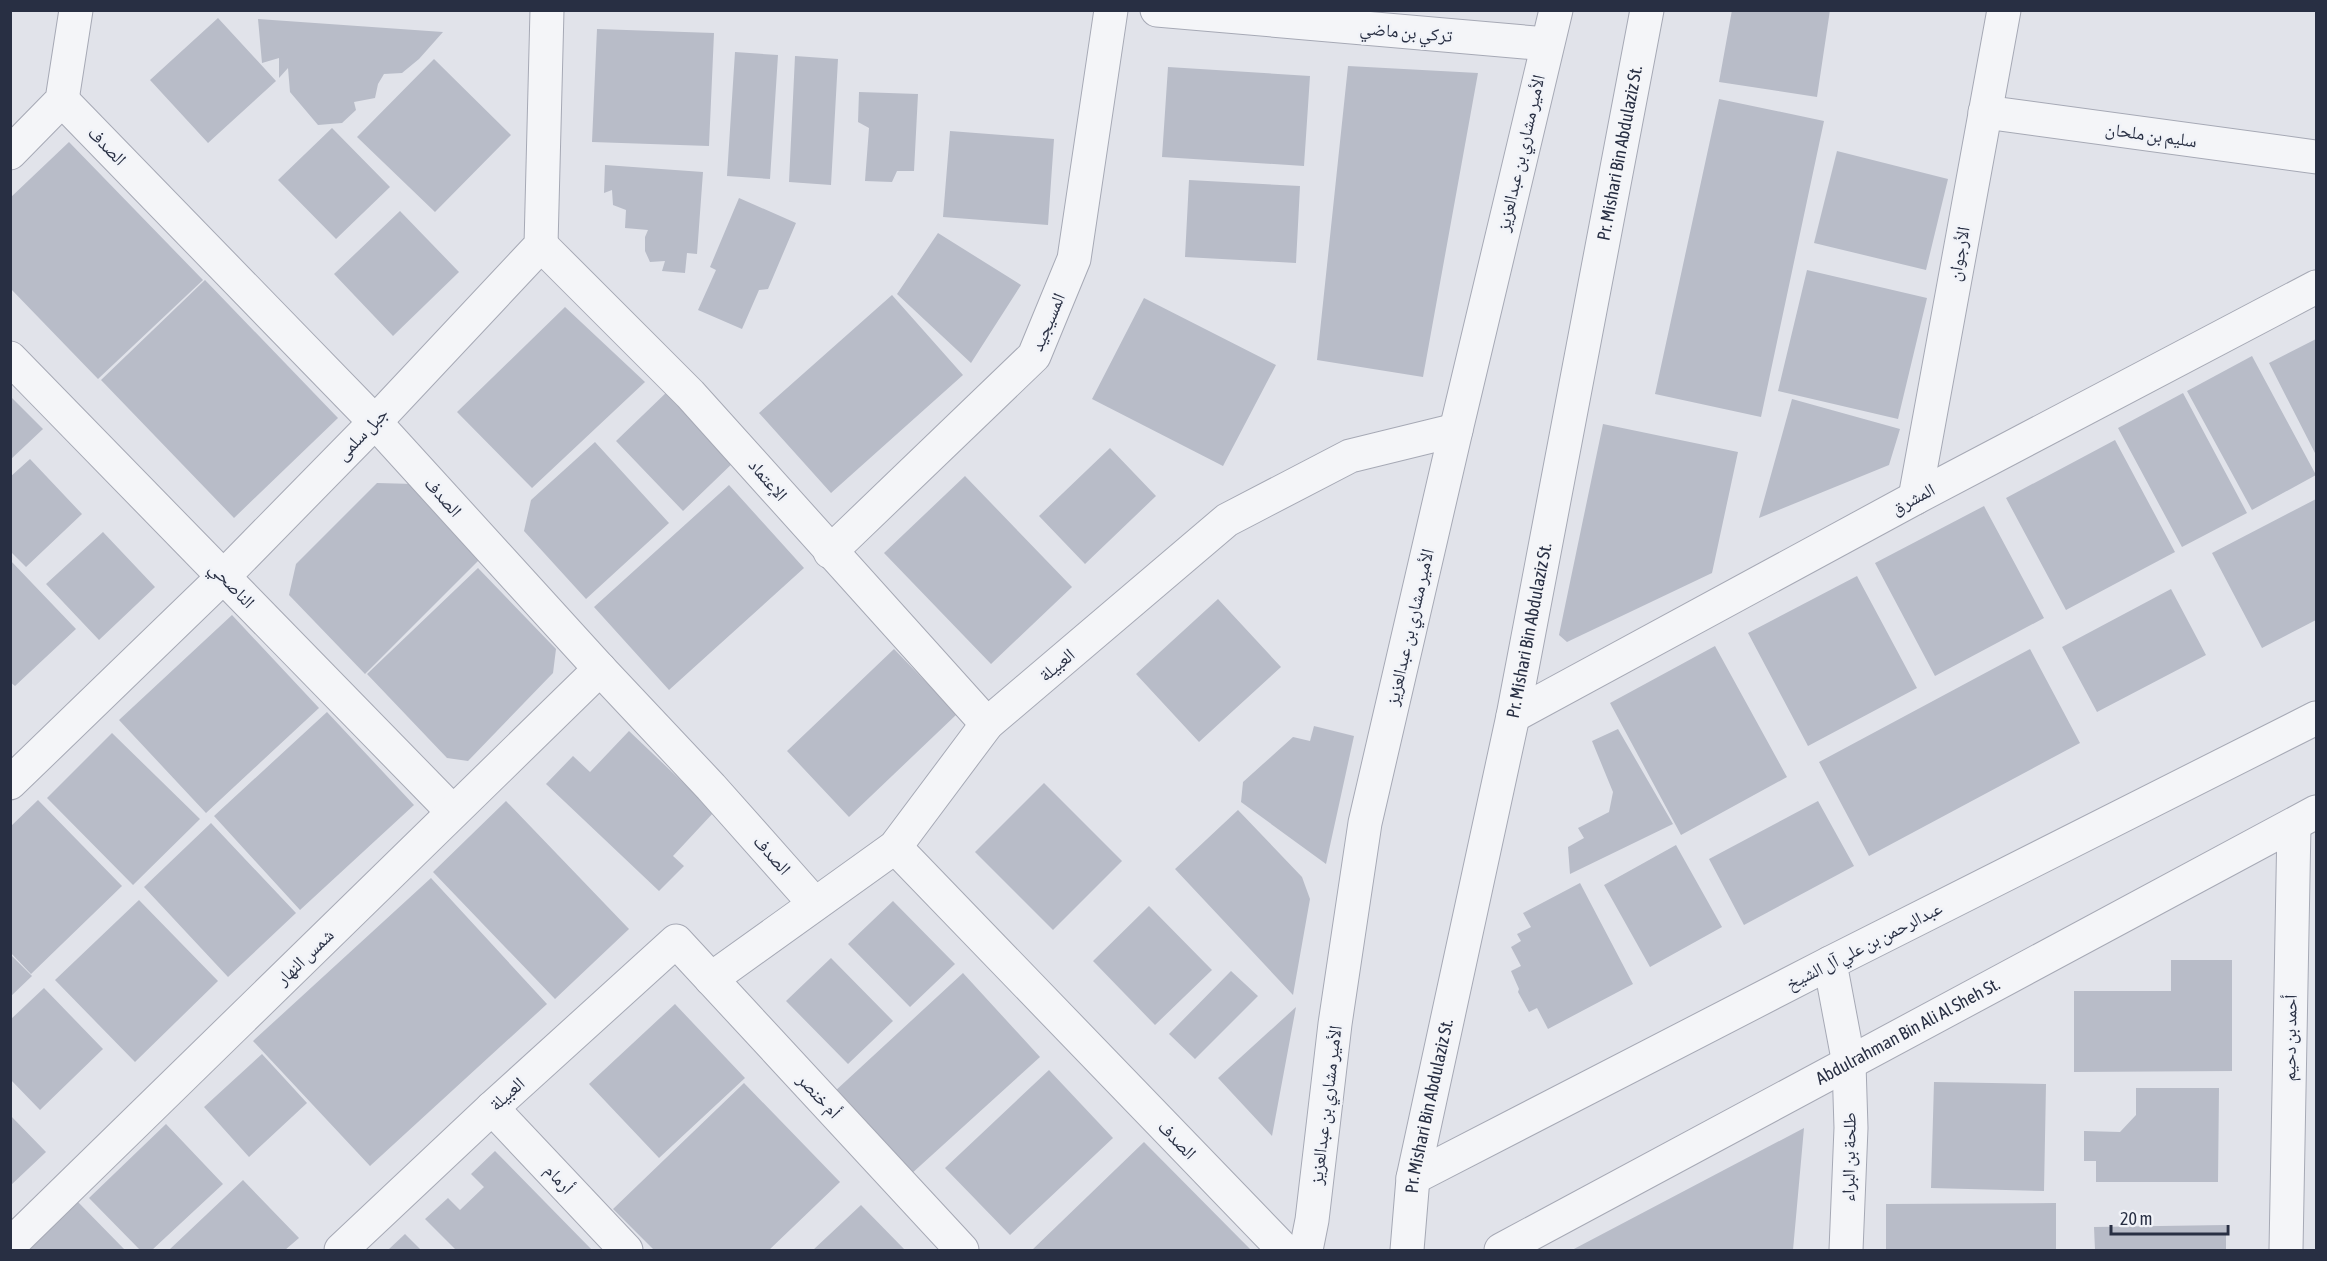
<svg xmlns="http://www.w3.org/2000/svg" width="2327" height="1261" font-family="'Asap Condensed','Noto Naskh Arabic',sans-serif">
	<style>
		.building { fill: #b8bcc8 }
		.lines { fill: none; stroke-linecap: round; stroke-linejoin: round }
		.minor-casing { stroke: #a6a9b5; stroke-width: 35 }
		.tertiary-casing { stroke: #a6a9b5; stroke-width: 35 }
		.minor { stroke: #f4f5f8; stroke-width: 33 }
		.tertiary { stroke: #f4f5f8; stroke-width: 33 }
		.labels { text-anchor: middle; stroke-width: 5; stroke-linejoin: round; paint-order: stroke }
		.street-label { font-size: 18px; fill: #282f43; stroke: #f1f3f8 }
	</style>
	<rect width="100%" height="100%" fill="#e1e3ea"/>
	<path class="building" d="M1732 10H1830L1817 97 1719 82Z
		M218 18 276 81 208 143 150 80Z
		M258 19 443 32 419 59 402 73 384 74 378 84 375 98 354 102 356 110 342 123 318 125 290 92 288 68 279 78V58L262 63Z
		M597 29 714 33 709 146 592 142Z
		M735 52 778 55 770 179 727 176Z
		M795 56 838 59 831 185 789 182Z
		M434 59 511 135 435 212 357 137Z
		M1348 66 1478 73 1423 377 1317 360Z
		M1168 67 1310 76 1304 166 1162 157Z
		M859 92 918 94 914 171H897L892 182 865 181 869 128 858 122Z
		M1719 99 1824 121 1761 417 1655 394Z
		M332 128 390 187 336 239 278 180Z
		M950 131 1054 139 1048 225 943 217Z
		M69 142 203 280 98 379 10 288V198Z
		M1837 151 1948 179 1926 270 1814 243Z
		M605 165 703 172 697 254 687 253 685 273 662 271 665 261 650 262 645 251V237L648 230 625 228 626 210 613 205 612 190 604 193Z
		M1189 180 1300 186 1296 263 1185 257Z
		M739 198 796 223 768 289 759 290 742 329 698 310 716 270 710 267Z
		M400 211 459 272 393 336 334 274Z
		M938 233 1021 285 971 363 897 294Z
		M1807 270 1927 298 1898 419 1778 391Z
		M205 280 338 418 234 518 101 380Z
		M892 295 963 375 831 493 759 413Z
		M1144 298 1276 365 1223 466 1092 399Z
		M565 307 645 382 532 488 457 412Z
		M2316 339V455L2269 363Z
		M2252 356 2316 475 2252 510 2187 391Z
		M670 389 738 458 683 511 616 441Z
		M2183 393 2247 513 2182 547 2118 428Z
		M10 396 43 429 10 460Z
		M1792 399 1900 429 1889 465 1759 518Z
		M1603 424 1738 452 1712 573 1567 642 1559 635Z
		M2115 440 2175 552 2066 610 2006 498Z
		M595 442 669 523 586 599 524 531 531 500Z
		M1110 448 1156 496 1085 564 1039 516Z
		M30 459 82 514 26 567 10 551V477Z
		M965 476 1072 587 991 664 884 553Z
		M377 483 414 484 480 559 365 674 289 595 296 564Z
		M729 485 804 568 669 690 594 607Z
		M2316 499V620L2262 648 2212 553Z
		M1984 506 2044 618 1935 676 1875 563Z
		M103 532 155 587 99 640 46 584Z
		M10 560 76 629 15 686 10 682Z
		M478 568 556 649 553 673 468 761 447 758 367 674Z
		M1857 576 1917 688 1808 746 1748 633Z
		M2171 589 2206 655 2097 712 2062 647Z
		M1218 599 1281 667 1199 742 1136 674Z
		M232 615 319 708 206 813 119 720Z
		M1715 646 1787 777 1681 835 1610 703Z
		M894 649 957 714 849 817 787 751Z
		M2030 649 2080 743 1869 856 1819 762Z
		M327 712 414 805 300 910 214 816Z
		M1314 726 1354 736 1326 864 1241 802 1243 782 1293 737 1310 741Z
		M1618 729 1673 824 1570 874 1568 847 1584 838 1578 828 1609 812 1613 792 1592 741Z
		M629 731 714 812 673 856 684 866 659 891 546 784 573 756 590 772Z
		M112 733 200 819 133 885 47 798Z
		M1044 783 1122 861 1053 930 975 852Z
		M38 800 122 886 31 974 10 952V827Z
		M506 801 629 929 555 999 433 872Z
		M1818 801 1854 866 1744 925 1709 859Z
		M1238 810 1302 877 1310 899 1293 995 1175 869Z
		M211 823 296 913 228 977 144 887Z
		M1676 845 1722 927 1650 967 1604 885Z
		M431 878 547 1004 370 1166 253 1041Z
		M1580 883 1633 984 1548 1029 1537 1008 1529 1012 1518 992 1519 989 1511 971 1521 966 1511 947 1521 941 1517 934 1531 927 1523 913Z
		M139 900 218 981 135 1062 55 980Z
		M893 901 955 964 910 1007 848 944Z
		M1149 906 1212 970 1155 1025 1093 961Z
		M10 954 32 976 10 997Z
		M831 958 893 1021 848 1064 786 1001Z
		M2171 960H2232V1071L2074 1072V991H2171Z
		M1231 971 1258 996 1195 1059 1169 1034Z
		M963 973 1040 1057 910 1175 834 1092Z
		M44 988 103 1049 40 1110 10 1079V1020Z
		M675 1004 745 1078 659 1158 589 1084Z
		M1296 1007 1272 1136 1218 1078Z
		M262 1054 307 1103 249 1157 204 1107Z
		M1049 1070 1113 1138 1010 1235 945 1168Z
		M1934 1082 2046 1084 2044 1191 1931 1188Z
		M744 1083 840 1182 769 1250H654L613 1209Z
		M2136 1088H2219L2218 1182H2096V1161H2084V1131L2120 1132 2136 1115Z
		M10 1115 46 1152 10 1186Z
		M166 1124 223 1184 152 1250H140L89 1198Z
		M1804 1128 1793 1250H1572Z
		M1144 1142 1251 1250H1032Z
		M495 1151 592 1250H456L425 1219 448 1198 460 1210 484 1187 471 1174Z
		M243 1180 299 1238 285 1250H169Z
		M78 1202 125 1250H28Z
		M2056 1203V1250H1886V1204Z
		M861 1205 905 1250H813Z
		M2226 1225V1250H2095L2094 1227Z
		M405 1234 421 1250H388Z"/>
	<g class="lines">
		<defs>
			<g id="minor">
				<path d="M1157 10 1547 44"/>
				<path d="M62 100 375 422 600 669 711 787 814 903"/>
				<path d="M1985 112 2316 157"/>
				<path d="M10 153 62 100 76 10"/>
				<path d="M541 245 690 394 987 724"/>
				<path d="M10 358 453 812"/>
				<path d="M1915 498 2004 10"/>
				<path d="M830 552 1034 356 1074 259 1111 10"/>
				<path d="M1513 716 1915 498 2316 287"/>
				<path d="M10 783 224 576 375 422 541 245 547 10"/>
				<path d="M895 847 1284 1250"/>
				<path d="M1830 963 1849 1064 1851 1128 1846 1250"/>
				<path d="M711 979 895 847 987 724 1227 520 1350 456 1456 430"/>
				<path d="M492 1108 626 1250"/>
				<path d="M1413 1178 1830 963 2316 718"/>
				<path d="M10 1245 600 669"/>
				<path d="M341 1250 492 1108 676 941 962 1250"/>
				<path id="s1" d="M1501 1250 2316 812"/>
				<path d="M2286 1250 2294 825"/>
			</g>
			<g id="tertiary">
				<path d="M1306 1250 1312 1220 1335 1024 1365 823 1456 430 1556 10"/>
				<path id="s2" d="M1407 1250 1413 1178 1513 716 1647 10"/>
			</g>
		</defs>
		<use href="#minor" class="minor-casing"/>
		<use href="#tertiary" class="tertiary-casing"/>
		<use href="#minor" class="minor"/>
		<use href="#tertiary" class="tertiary"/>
	</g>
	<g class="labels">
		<g class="street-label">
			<text transform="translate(1406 32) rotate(5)" y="6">تركي بن ماضي</text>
			<text transform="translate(2151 135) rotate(8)" y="6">سليم بن ملحان</text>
			<text transform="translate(107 146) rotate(46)" y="6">الصدف</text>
			<text transform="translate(1521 153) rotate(-77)" y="6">الأمير مشاري بن عبدالعزيز</text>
			<text dy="6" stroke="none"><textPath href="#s2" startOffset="1118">Pr. Mishari Bin Abdulaziz St.</textPath></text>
			<text transform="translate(1959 254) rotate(-80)" y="6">الأرجوان</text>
			<text transform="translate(1048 322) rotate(-67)" y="6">المسيجيد</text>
			<text transform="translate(362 434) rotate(-46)" y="6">جبل سلمى</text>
			<text transform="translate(768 480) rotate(49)" y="6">الإعتماد</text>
			<text transform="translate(443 497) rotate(48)" y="6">الصدف</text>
			<text transform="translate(1913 499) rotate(-28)" y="6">المشرق</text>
			<text transform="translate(232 585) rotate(46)" y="6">الناصحي</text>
			<text transform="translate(1410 627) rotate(-77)" y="6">الأمير مشاري بن عبدالعزيز</text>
			<text dy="6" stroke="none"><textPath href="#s2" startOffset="632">Pr. Mishari Bin Abdulaziz St.</textPath></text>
			<text transform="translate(1057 665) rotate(-40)" y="6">العبيلة</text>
			<text transform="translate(772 855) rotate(48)" y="6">الصدف</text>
			<text transform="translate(1864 946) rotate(-27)" y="6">عبدالرحمن بن علي آل الشيخ</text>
			<text transform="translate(305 957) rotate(-44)" y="6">شمس النهار</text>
			<text dy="6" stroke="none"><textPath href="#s1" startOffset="462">Abdulrahman Bin Ali Al Sheh St.</textPath></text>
			<text transform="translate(2290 1038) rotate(-89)" y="6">أحمد بن دحيم</text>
			<text transform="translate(507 1094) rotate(-42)" y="6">العبيلة</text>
			<text transform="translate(819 1096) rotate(47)" y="6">أم خنصر</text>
			<text transform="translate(1326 1105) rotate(-83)" y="6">الأمير مشاري بن عبدالعزيز</text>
			<text dy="6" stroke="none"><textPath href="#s2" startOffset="146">Pr. Mishari Bin Abdulaziz St.</textPath></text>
			<text transform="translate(1177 1140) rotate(46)" y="6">الصدف</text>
			<text transform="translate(1849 1157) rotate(-89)" y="6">طلحة بن البراء</text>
			<text transform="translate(559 1179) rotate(47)" y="6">أرمام</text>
		</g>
	</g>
	<rect width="2327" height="1261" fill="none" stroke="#282f43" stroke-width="24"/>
	<path d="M2111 1225v9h117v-9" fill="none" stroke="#282f43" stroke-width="3"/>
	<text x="2120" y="1225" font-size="18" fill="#282f43" stroke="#f1f3f8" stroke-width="4.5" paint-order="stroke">20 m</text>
</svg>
